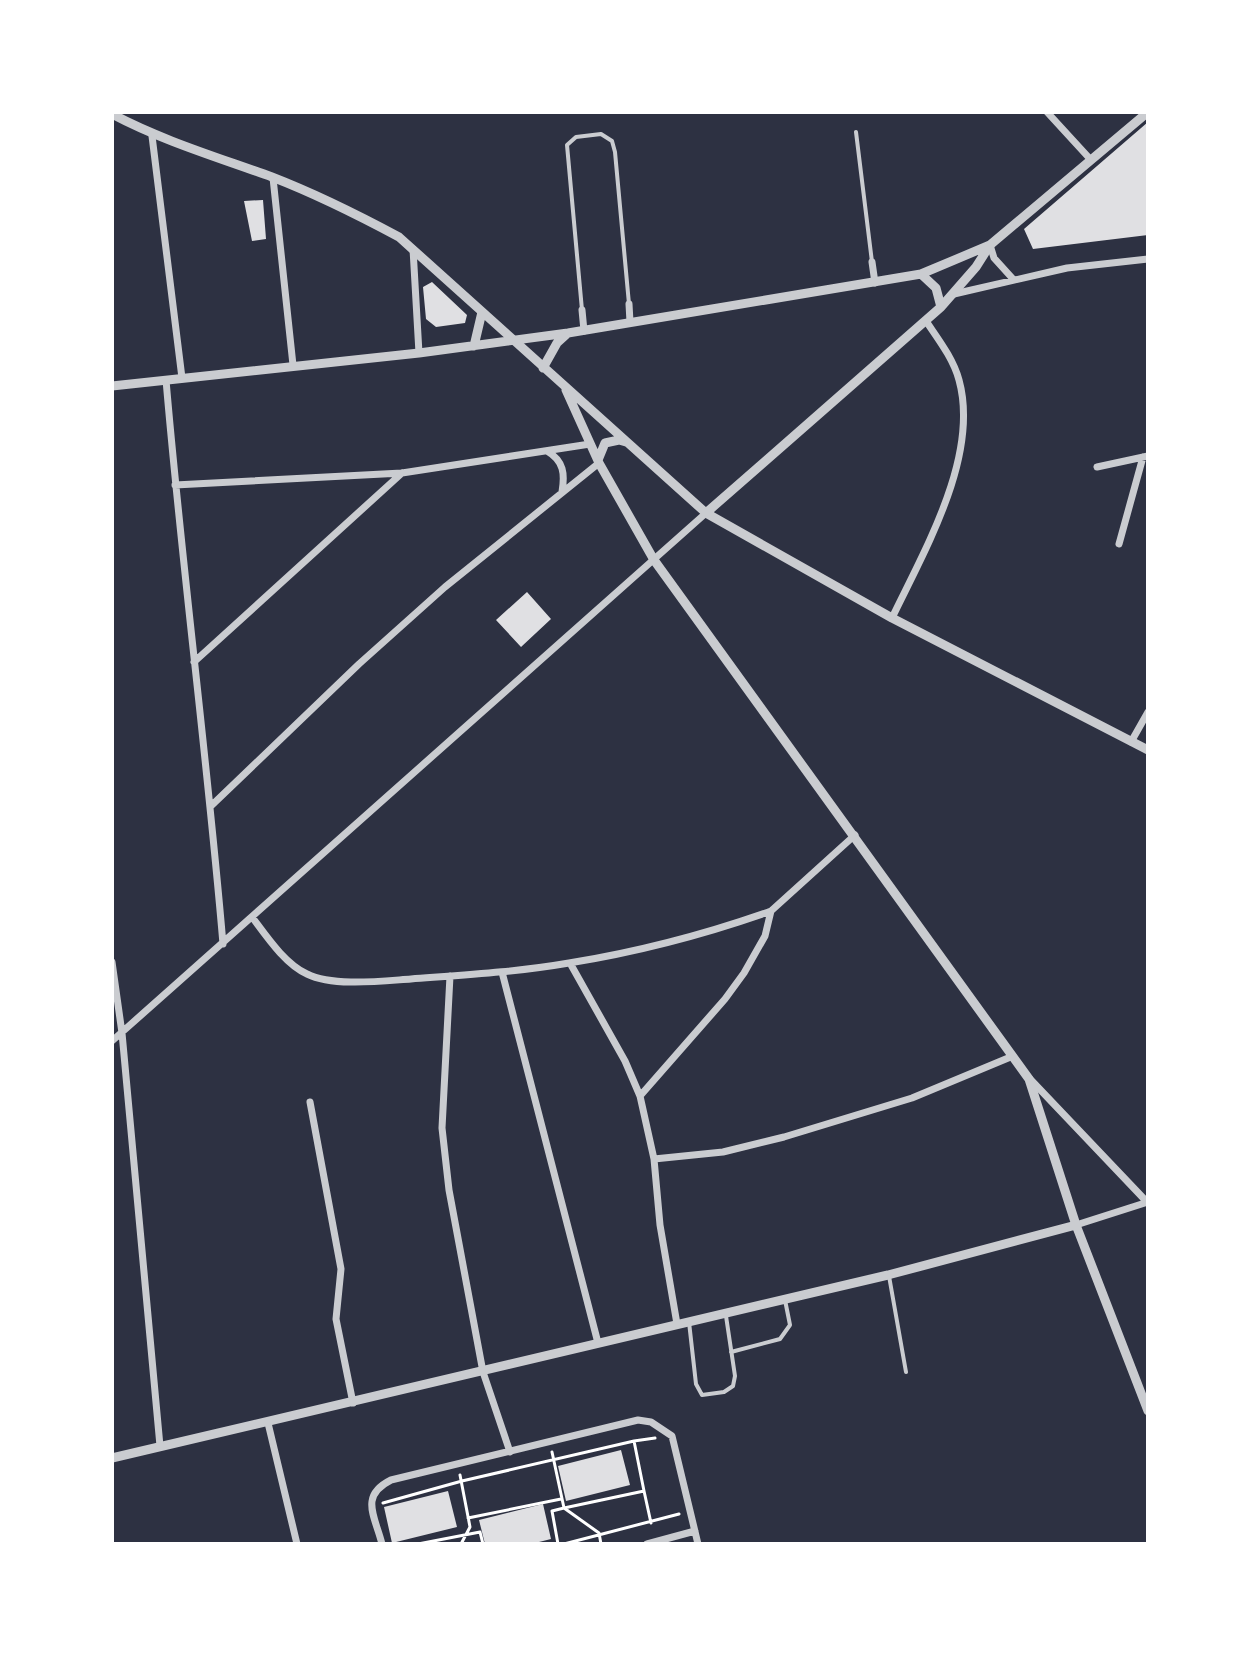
<svg xmlns="http://www.w3.org/2000/svg" width="1260" height="1656" font-family="Poppins,sans-serif">
	<style>
		.building { fill: #e0e0e3 }
		.lines { fill: none; stroke-linecap: round; stroke-linejoin: round }
		.path { stroke: #fff; stroke-width: 3 }
		.service { stroke: #caccd0; stroke-width: 4 }
		.minor { stroke: #caccd0; stroke-width: 7 }
		.tertiary { stroke: #caccd0; stroke-width: 9 }
	</style>
	<rect width="100%" height="100%" fill="#2d3142"/>
	<path class="building" d="M1148 122V235L1033 249 1024 229Z
		M263 200 266 239 252 241 244 201Z
		M432 282 467 315 465 323 436 327 426 319 423 287Z
		M527 592 551 619 521 647 496 620Z
		M621 1450 630 1485 566 1501 558 1466Z
		M448 1491 457 1527 392 1543 384 1507Z
		M543 1504 551 1539 531 1544H485L479 1520Z"/>
	<g class="lines">
		<path class="path" d="M634 1441 644 1491
			M552 1452 564 1508 599 1533 601 1544
			M460 1475 470 1527 461 1544
			M383 1503 462 1481 634 1441 655 1438
			M468 1518 561 1499
			M418 1544 480 1532 483 1544
			M558 1544 552 1511 564 1508 644 1491 651 1523
			M564 1544 679 1514"/>
		<path class="service" d="M856 132 872 262
			M582 310 567 145 576 137 601 134 612 141 615 152 629 304
			M889 1276 906 1372
			M689 1322 696 1384 702 1395 724 1392 733 1386 735 1376 726 1316
			M731 1352 780 1339 790 1325 785 1300"/>
		<path class="minor" d="M1047 112 1091 160
			M152 136 182 378
			M273 178 293 365
			M990 245 994 258 1013 279
			M413 249 419 353
			M872 262 875 283
			M954 294 1067 268 1148 259
			M629 304 630 322
			M582 310 584 331
			M166 380C182 568 207 755 223 944
			M547 451C564 461 565 474 562 492
			M1097 467 1148 456
			M175 485 402 473 590 444
			M1119 544 1143 457
			M892 618C924 551 980 456 959 380 953 358 938 339 926 321
			M194 662 402 473
			M1131 742 1148 712
			M211 806 359 664 445 587 599 463
			M252 917C267 937 285 964 307 974 333 987 382 981 411 979 464 975 517 972 569 963 637 952 706 934 771 911
			M112 962 122 1033 160 1446
			M570 963 625 1061 640 1096 654 1159 660 1225 677 1324
			M502 972 598 1343
			M450 976 442 1128 449 1190 483 1372 510 1452
			M112 1041 706 513
			M1031 1080 1147 1202
			M640 1096 725 999 744 973 765 936 771 911 855 835
			M310 1102 341 1269 336 1319 353 1403
			M654 1159 723 1152 784 1137 912 1098 1013 1056
			M1076 1225 1148 1202
			M268 1423 297 1544
			M382 1544C375 1516 359 1496 391 1480L638 1420 651 1422 672 1436 698 1544
			M647 1544 695 1531"/>
		<path class="tertiary" d="M112 114C163 141 217 157 272 177 316 194 358 215 399 237L706 513 892 618 1148 750
			M921 274 936 288 941 307
			M474 346 482 312
			M543 368 557 343 568 333
			M112 386 419 353 568 333 921 274 990 245 1148 112
			M566 390 599 463 654 560 1029 1079 1076 1225 1148 1411
			M598 460 605 443 619 440 626 442
			M706 513 941 307 976 267 990 245
			M112 1458 888 1275 1076 1225"/>
	</g>
	<rect width="1260" height="1656" fill="none" stroke="#ffffff" stroke-width="228"/>
</svg>
